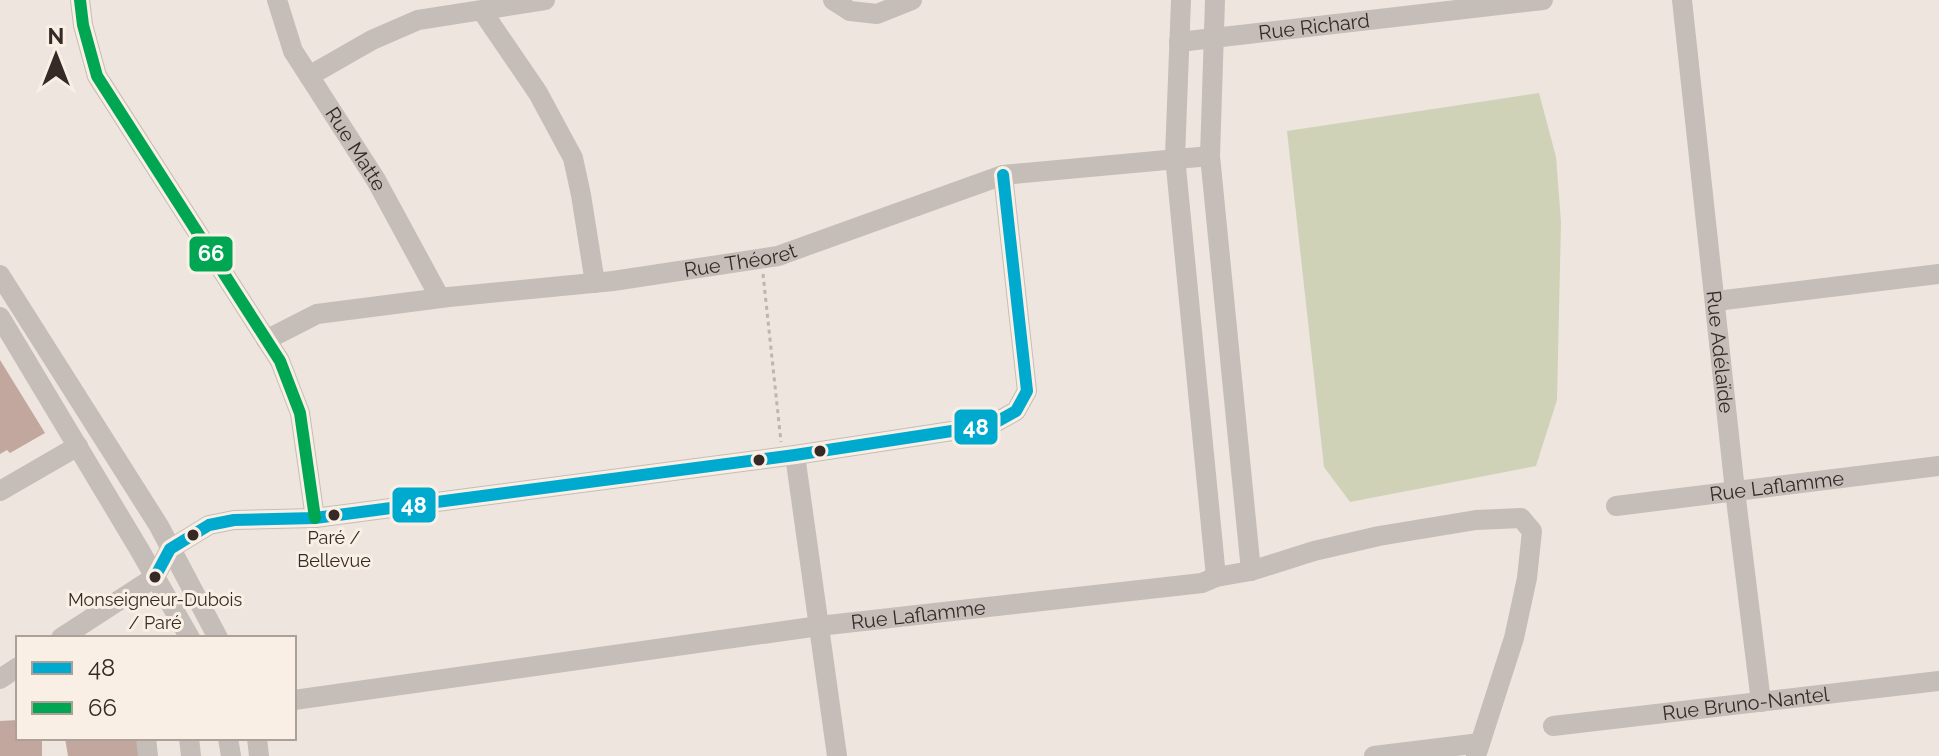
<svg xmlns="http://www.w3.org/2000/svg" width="1939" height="756" font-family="Raleway,sans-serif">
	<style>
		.green { fill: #cfd2b7 }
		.building { fill: #c2a79f }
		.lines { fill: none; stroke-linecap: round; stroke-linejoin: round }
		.path { stroke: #beb5af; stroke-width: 3; stroke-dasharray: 4 4; stroke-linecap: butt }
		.minor { stroke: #c5bdb7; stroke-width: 20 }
		.bus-1-casing { stroke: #faefe4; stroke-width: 18 }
		.bus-2-casing { stroke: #faefe4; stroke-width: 18 }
		.bus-1 { stroke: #00a9ce; stroke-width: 12 }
		.bus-2 { stroke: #00a651; stroke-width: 12 }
		.bus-dot { fill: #362a26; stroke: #faefe4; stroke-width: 3 }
		.labels { text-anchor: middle; stroke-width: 6; stroke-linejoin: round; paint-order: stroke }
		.bus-label { font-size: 18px; fill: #362a26; stroke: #faefe4 }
		.street-label { font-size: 20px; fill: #362a26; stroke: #faefe4 }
		.line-badge { stroke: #faefe4; stroke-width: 3 }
		.badge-label { font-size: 22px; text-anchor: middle; font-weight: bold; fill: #fff }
	</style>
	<rect width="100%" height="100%" fill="#ede5de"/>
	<path class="green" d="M1539 93 1556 157 1561 222 1557 400 1536 466 1350 502 1324 467 1287 131Z"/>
	<path class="building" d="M0 360 45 433 10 453 7 450 0 454Z
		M18 720V738H42V756H0V721Z
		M65 738H139L140 756H68Z"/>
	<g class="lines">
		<path class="path" d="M763 274 781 442"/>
		<g class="minor">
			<path d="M80 0 83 25 97 76 280 361 300 413 315 518"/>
			<path id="s1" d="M277 0 293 51 376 180 440 298"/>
			<path d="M833 0 850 11 877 14 912 0"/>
			<path d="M1181 0 1175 157 1216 577"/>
			<path d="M1215 0 1210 156 1251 571"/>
			<path id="s2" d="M1682 0 1735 491 1761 702"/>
			<path d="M482 11 538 93 573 158 581 195 595 283"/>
			<path id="s3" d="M1179 42 1543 0"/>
			<path d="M309 76 372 40 418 20 545 0"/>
			<path d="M0 275 159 526 218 638"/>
			<path d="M1716 301 1939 274"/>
			<path d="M0 317 139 549 190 638"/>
			<path id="s4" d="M266 340 317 314 449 297 613 281 778 256 1003 175 1210 156"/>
			<path d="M795 455 837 756"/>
			<path d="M0 491 78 446"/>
			<path id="s5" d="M1616 506 1939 466"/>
			<path d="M61 638 155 577 170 549 209 525 234 520 315 518 795 455 991 425 1016 411 1027 391 1003 175"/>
			<path d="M0 679 18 667"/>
			<path id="s6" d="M294 700 819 626 1202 583 1216 577 1251 571 1314 551 1379 536 1476 520 1521 518 1532 531 1527 578 1514 638 1476 756"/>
			<path id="s7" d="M1553 726 1939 681"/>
			<path d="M146 738 148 756"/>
			<path d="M189 738 191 756"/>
			<path d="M228 738 231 756"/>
			<path d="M257 738 259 756"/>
			<path d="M1374 756 1480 743"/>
		</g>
		<defs>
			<path id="bus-1" d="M155 577 170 549 209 525 234 520 315 518 795 455 991 425 1016 411 1027 391 1003 175"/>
			<path id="bus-2" d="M80 0 83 25 97 76 280 361 300 413 315 518"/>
		</defs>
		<use href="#bus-1" class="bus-1-casing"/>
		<use href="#bus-2" class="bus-2-casing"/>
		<use href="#bus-1" class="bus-1"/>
		<use href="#bus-2" class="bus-2"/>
	</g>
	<g class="bus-dot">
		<circle cx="820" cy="451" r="7"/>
		<circle cx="759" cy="460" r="7"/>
		<circle cx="334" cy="515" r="7"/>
		<circle cx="193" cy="535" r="7"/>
		<circle cx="155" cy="577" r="7"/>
	</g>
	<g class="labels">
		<g class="bus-label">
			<text x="334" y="544">Paré /<tspan x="334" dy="23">Bellevue</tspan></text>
			<text x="155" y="606">Monseigneur-Dubois<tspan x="155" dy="23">/ Paré</tspan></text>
		</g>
		<g class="street-label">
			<text dy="7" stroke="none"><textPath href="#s3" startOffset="136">Rue Richard</textPath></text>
			<text dy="7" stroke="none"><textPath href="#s1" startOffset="170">Rue Matte</textPath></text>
			<text dy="7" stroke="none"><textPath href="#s4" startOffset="484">Rue Théoret</textPath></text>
			<text dy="7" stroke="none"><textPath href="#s2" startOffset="354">Rue Adélaïde</textPath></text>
			<text dy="7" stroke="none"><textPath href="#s5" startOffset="162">Rue Laflamme</textPath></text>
			<text dy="7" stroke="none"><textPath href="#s6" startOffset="630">Rue Laflamme</textPath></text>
			<text dy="7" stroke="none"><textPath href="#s7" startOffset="194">Rue Bruno-Nantel</textPath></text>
		</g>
	</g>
	<g class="line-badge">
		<rect x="188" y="235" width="46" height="38" rx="8" fill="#00a651"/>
		<rect x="953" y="408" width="46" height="38" rx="8" fill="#00a9ce"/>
		<rect x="391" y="486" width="46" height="38" rx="8" fill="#00a9ce"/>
	</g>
	<g class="badge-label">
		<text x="211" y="261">66</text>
		<text x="976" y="435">48</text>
		<text x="414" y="513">48</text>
	</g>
	<rect x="16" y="636" width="280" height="104" fill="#faefe4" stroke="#aca098" stroke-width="2"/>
	<rect x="32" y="662" width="40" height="12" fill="#00a9ce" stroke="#aca098" stroke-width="2"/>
	<text x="88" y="676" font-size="24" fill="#362a26">48</text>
	<rect x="32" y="702" width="40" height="12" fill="#00a651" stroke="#aca098" stroke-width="2"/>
	<text x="88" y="716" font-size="24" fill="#362a26">66</text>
	<g transform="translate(56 56)" stroke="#faefe4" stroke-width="6" paint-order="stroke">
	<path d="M0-6L14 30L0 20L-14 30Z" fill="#362a26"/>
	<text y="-12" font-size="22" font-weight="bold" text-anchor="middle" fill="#362a26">N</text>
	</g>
</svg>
